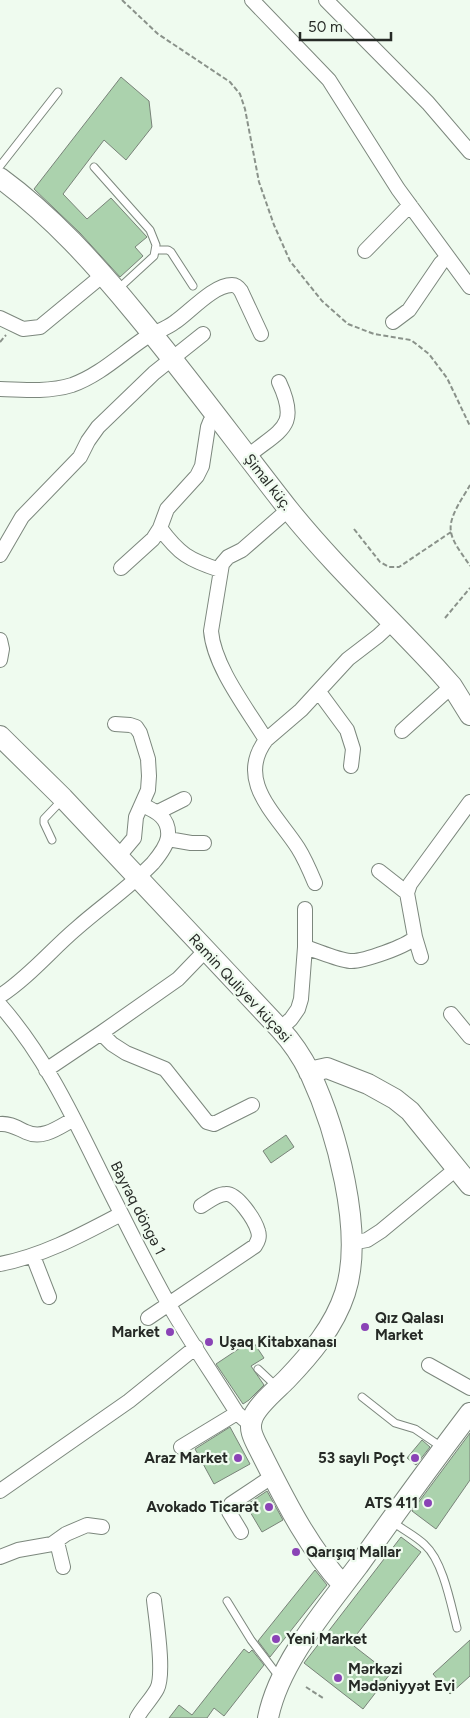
<svg xmlns="http://www.w3.org/2000/svg" width="470" height="1718" font-family="Figtree,sans-serif">
	<style>
		.building { fill: #abd2ad; stroke: #798379 }
		.lines { fill: none; stroke-linecap: round; stroke-linejoin: round }
		.lane-casing { stroke: #7c877d; stroke-width: 9 }
		.street-casing { stroke: #7c877d; stroke-width: 16 }
		.secondary-casing { stroke: #7c877d; stroke-width: 22 }
		.path { stroke: #8a928a; stroke-width: 2; stroke-dasharray: 5 2.5; stroke-linecap: butt }
		.lane { stroke: #fff; stroke-width: 7 }
		.street { stroke: #fff; stroke-width: 14 }
		.secondary { stroke: #fff; stroke-width: 20 }
		.poi-dot { fill: #8a43b6; stroke: #effbef; stroke-width: 2 }
		.labels { text-anchor: middle; stroke-width: 4.5; stroke-linejoin: round; paint-order: stroke }
		.street-label { font-size: 15px; fill: #262a26; stroke: #effbef }
		.poi-label { font-size: 15px; font-weight: bold; fill: #262a26; stroke: #effbef; text-anchor: start }
	</style>
	<rect width="100%" height="100%" fill="#effbef"/>
	<path class="building" d="M121 77 149 101 152 127 126 160 104 140 63 194 87 219 111 198 147 237 135 247 143 256 120 277 80 233 34 189Z
		M286 1135 294 1147 271 1163 263 1151Z
		M252 1340 264 1358 251 1366 264 1385 249 1400 243 1404 216 1364Z
		M230 1427 250 1464 214 1484 195 1449Z
		M470 1433V1480L436 1529 412 1511Z
		M422 1440 430 1447 416 1465 407 1458Z
		M267 1491 283 1520 262 1532 246 1505Z
		M401 1537 421 1552 350 1643 390 1674 363 1709 304 1663Z
		M315 1570 327 1585 270 1657 258 1641Z
		M470 1640V1676L450 1694 433 1674Z
		M244 1649 249 1653 252 1650 264 1665 224 1716 214 1708 207 1718H169L179 1705 192 1715Z"/>
	<g class="lines">
		<defs>
			<path id="lane" d="M0 166 58 92
				M94 167 150 230 156 245 154 256 117 290
				M156 250H168L171 252 193 286
				M52 840 44 823V819L63 799
				M258 1369 276 1386
				M362 1397 395 1423 415 1429 443 1448
				M393 1522C403 1530 416 1536 425 1545 443 1561 451 1605 457 1628
				M227 1601 251 1640 280 1678"/>
			<path id="street" d="M252 0 329 80 398 189 470 287
				M326 0 428 103 470 152
				M365 251 410 205
				M0 318 23 329 40 327 103 275
				M393 322 409 310 441 263 448 257
				M0 389C23 390 50 392 72 385 100 375 121 354 145 338 155 332 166 329 175 322 190 312 213 285 232 285 236 285 239 288 241 291L261 334
				M248 456C281 429 300 427 279 382
				M160 528C179 554 189 560 220 570
				M0 555 22 517 80 457 88 441 98 427 154 373 203 334
				M121 568 153 539 160 528 167 509 197 476 202 466 208 427 210 422 217 415
				M0 640 2 649 0 660
				M319 692 347 730 353 749 351 766
				M115 724 130 725 136 727 140 733 148 759 149 776 148 790 136 817 134 838 118 857
				M402 731 452 686
				M266 740C248 710 214 667 211 631L222 564 228 557 242 550 289 509
				M158 812 184 799
				M168 839 191 843H204
				M379 871 407 893
				M315 883C310 871 305 859 298 848 277 815 235 781 266 740L301 710 348 659 378 636 393 622
				M415 937 421 957
				M305 947C318 951 338 960 350 961 362 962 408 946 415 937L407 893 410 884 470 802
				M0 996C29 977 51 950 77 928 102 906 130 887 153 863 158 857 167 845 168 837 170 818 156 811 142 805
				M0 1005C54 1066 85 1144 122 1215 137 1245 152 1274 168 1303 189 1340 214 1376 237 1413L245 1420 251 1422
				M451 1014 470 1037
				M280 1029 291 1019 298 1009 301 999 305 947V909
				M101 1033 112 1044 126 1053 165 1069 207 1122 214 1124 252 1105
				M46 1070 101 1033 178 979 205 951
				M0 1124C10 1123 17 1128 26 1132 43 1140 59 1127 74 1119
				M351 1243 367 1240 381 1231 456 1169
				M33 1256 49 1297
				M0 1264C43 1256 83 1234 121 1214
				M148 1318 255 1246C258 1241 260 1237 258 1231 255 1220 237 1193 226 1194 217 1194 208 1202 201 1206
				M429 1365 470 1388
				M181 1447 237 1413
				M0 1491 129 1401 196 1347
				M241 1532 229 1512 231 1504 273 1476
				M57 1542 63 1567
				M0 1557 18 1550 52 1544 66 1534 87 1525 102 1527
				M137 1718C142 1708 151 1700 157 1689 165 1674 156 1619 154 1600"/>
			<path id="secondary" d="M0 178C52 216 95 264 136 314 189 378 238 445 289 510 334 566 387 615 436 668L452 686 470 715
				M0 736 63 798 280 1029C292 1042 302 1057 310 1073 336 1129 365 1232 345 1293 334 1327 310 1355 286 1380 276 1390 255 1407 252 1420 249 1429 253 1437 257 1445 282 1494 306 1545 343 1585
				M309 1072 327 1068 368 1084 395 1099 410 1111 470 1185
				M268 1718C279 1663 325 1610 358 1566 395 1514 432 1463 470 1413"/>
		</defs>
		<use href="#lane" class="lane-casing"/>
		<use href="#street" class="street-casing"/>
		<use href="#secondary" class="secondary-casing"/>
		<path class="path" d="M122 0 158 34 230 82 240 94 245 109 259 182 274 225 290 261 322 301 348 324 374 334 411 340 429 354 447 378 470 426
			M0 342 6 335
			M470 485C463 498 448 517 451 532 453 544 464 556 470 566
			M354 529 380 562 389 567H399L451 532
			M445 618 470 588
			M306 1687 323 1698"/>
		<use href="#lane" class="lane"/>
		<use href="#street" class="street"/>
		<use href="#secondary" class="secondary"/>
	</g>
	<g class="poi-dot">
		<circle cx="365" cy="1327" r="5"/>
		<circle cx="170" cy="1332" r="5"/>
		<circle cx="209" cy="1342" r="5"/>
		<circle cx="238" cy="1458" r="5"/>
		<circle cx="415" cy="1458" r="5"/>
		<circle cx="428" cy="1503" r="5"/>
		<circle cx="269" cy="1507" r="5"/>
		<circle cx="296" cy="1552" r="5"/>
		<circle cx="276" cy="1639" r="5"/>
		<circle cx="338" cy="1678" r="5"/>
	</g>
	<g class="labels">
		<g class="street-label">
			<text transform="translate(268 482) rotate(52)" y="5">Şimal küç.</text>
			<text transform="translate(240 988) rotate(47)" y="5">Ramin Quliyev küçəsi</text>
			<text transform="translate(138 1208) rotate(63)" y="5">Bayraq döngə 1</text>
		</g>
		<g class="poi-label">
			<text x="375" y="1323">Qız Qalası<tspan x="375" dy="17">Market</tspan></text>
			<text x="160" y="1337" text-anchor="end">Market</text>
			<text x="219" y="1347">Uşaq Kitabxanası</text>
			<text x="228" y="1463" text-anchor="end">Araz Market</text>
			<text x="405" y="1463" text-anchor="end">53 saylı Poçt</text>
			<text x="418" y="1508" text-anchor="end">ATS 411</text>
			<text x="259" y="1512" text-anchor="end">Avokado Ticarət</text>
			<text x="306" y="1557">Qarışıq Mallar</text>
			<text x="286" y="1644">Yeni Market</text>
			<text x="348" y="1674">Mərkəzi<tspan x="348" dy="17">Mədəniyyət Evi</tspan></text>
		</g>
	</g>
	<path d="M300 32v8h91v-8" fill="none" stroke="#262a26" stroke-width="2.5"/>
	<text x="308" y="32" font-size="15" fill="#262a26" stroke="#effbef" stroke-width="4" paint-order="stroke">50 m</text>
</svg>
